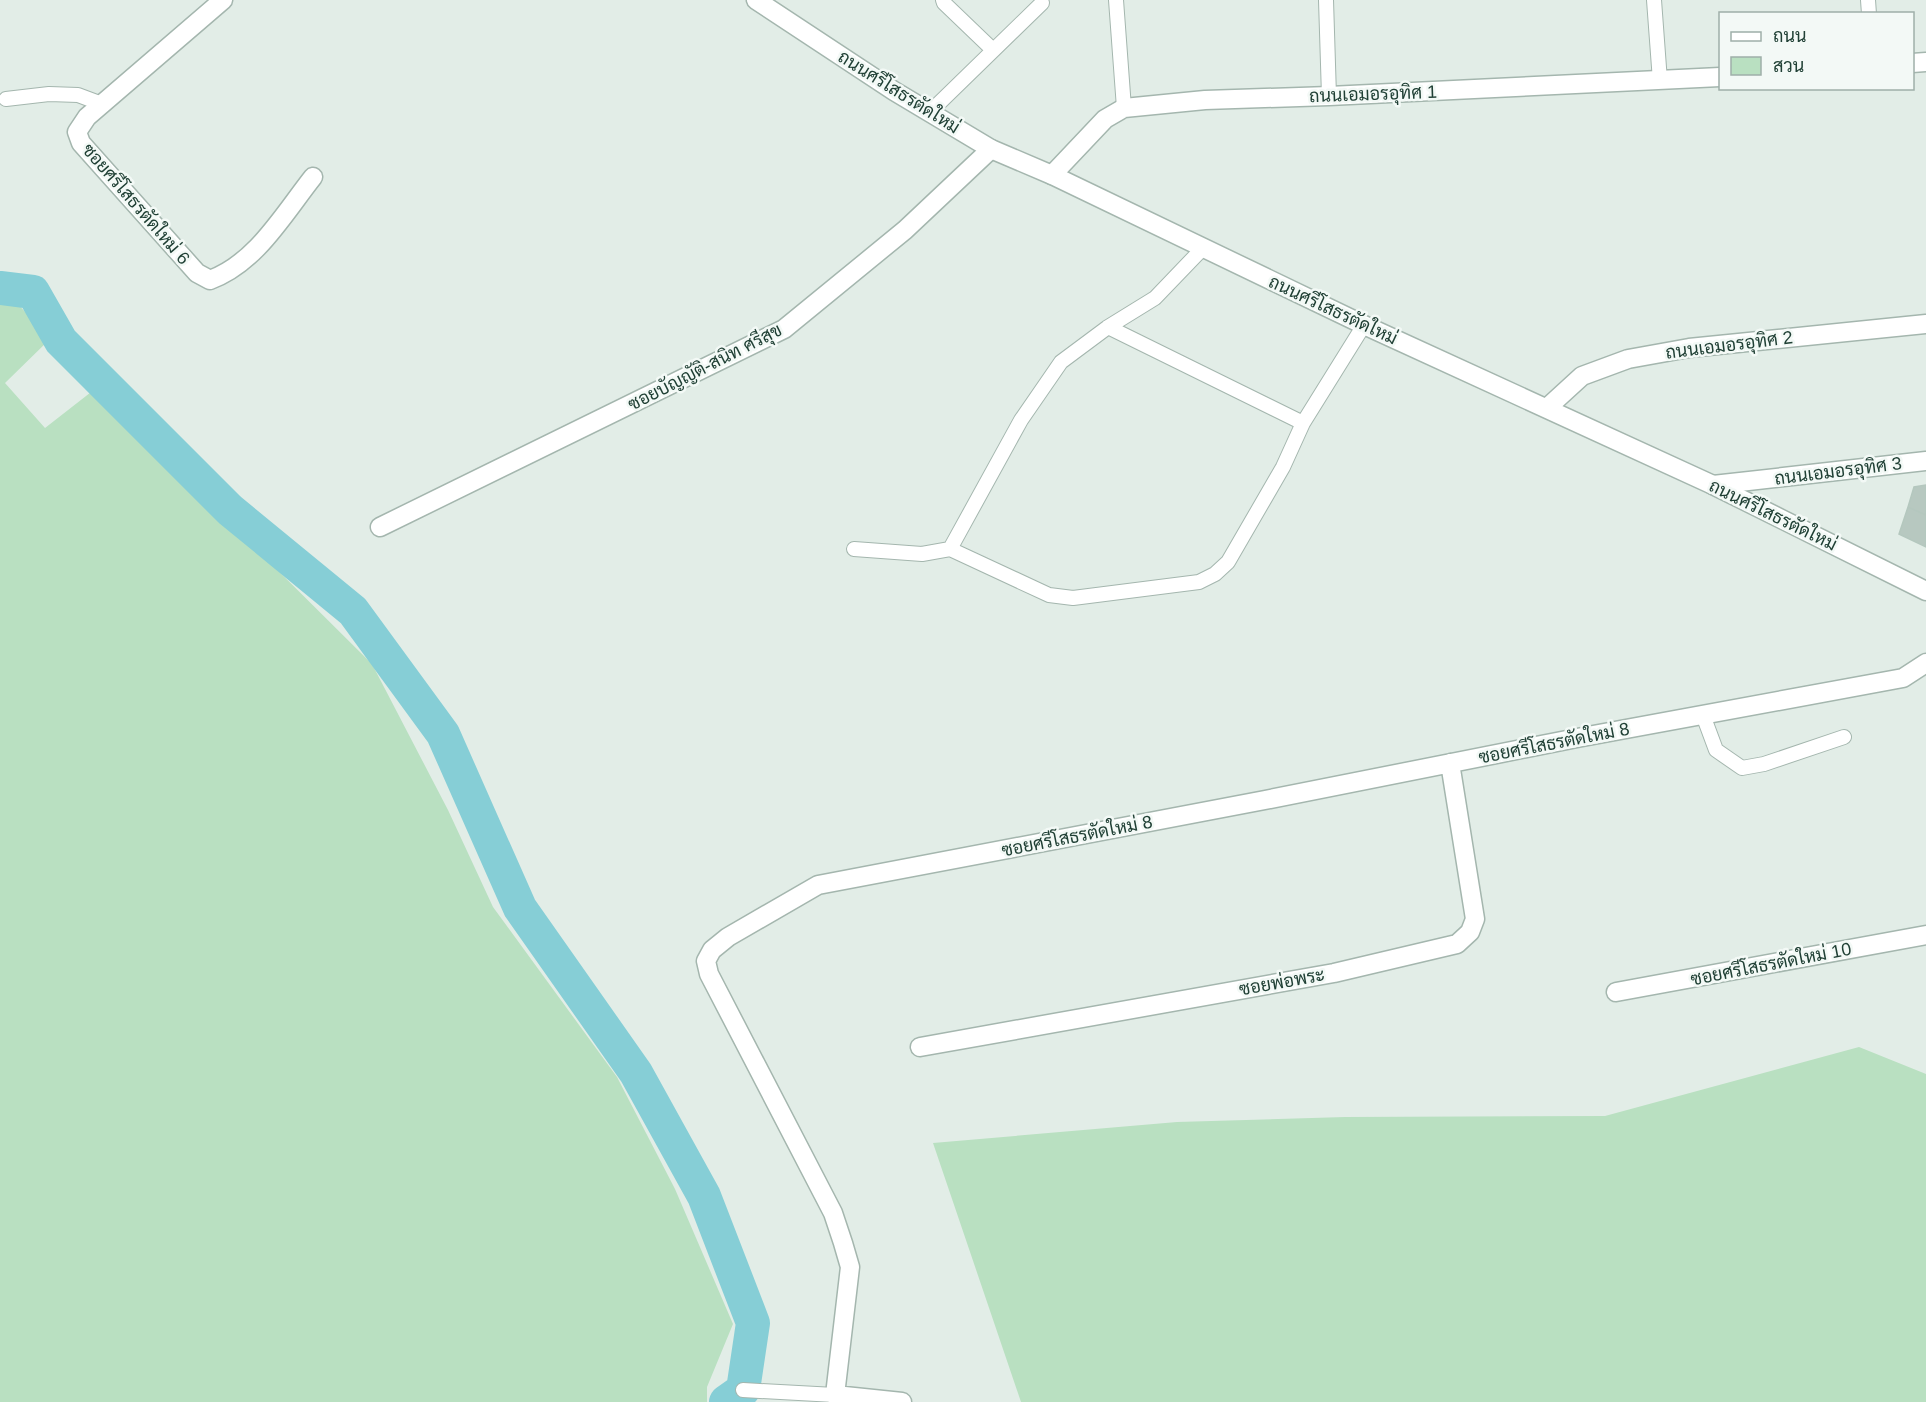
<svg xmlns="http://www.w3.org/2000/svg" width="1926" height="1402" font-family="Helvetica,Sarabun,sans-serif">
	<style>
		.green { fill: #b9e0c1 }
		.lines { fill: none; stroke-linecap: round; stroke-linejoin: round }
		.canal { stroke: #86ced6; stroke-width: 34 }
		.building { fill: #b7c8c0; stroke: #b4c7be; stroke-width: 1.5 }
		.service-casing { stroke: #a4b6ae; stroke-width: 16 }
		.minor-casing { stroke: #a4b6ae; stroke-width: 21 }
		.tertiary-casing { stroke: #a4b6ae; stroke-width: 21 }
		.service { stroke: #fff; stroke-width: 14 }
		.minor { stroke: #fff; stroke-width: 18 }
		.tertiary { stroke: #fff; stroke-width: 18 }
		.labels { text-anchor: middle; stroke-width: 5; stroke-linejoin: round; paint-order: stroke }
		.street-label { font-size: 18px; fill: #204035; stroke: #f3f9f6 }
	</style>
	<rect width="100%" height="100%" fill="#e2ede7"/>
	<path class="green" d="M0 302H16L50 339 5 383 45 428 95 389 372 664 448 810 493 907 617 1077 675 1189 733 1324 707 1387V1402H0Z
		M1859 1047 1926 1074V1402H1021L933 1143 1177 1122 1345 1117 1605 1116Z"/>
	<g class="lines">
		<path class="canal" d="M0 288 33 292 61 341 230 510 353 611 443 734 520 908 636 1073 704 1196 753 1323 743 1390 726 1402"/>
	</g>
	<path class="building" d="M1926 485V515L1908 507 1914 487Z
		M1908 507 1926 515V547L1899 534Z"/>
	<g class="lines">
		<defs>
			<path id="service" d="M943 0 944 3 993 50
				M1116 0 1124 108
				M1326 0 1329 96
				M1654 0 1660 81
				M1868 0 1869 14
				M6 99 49 94 78 95 102 104
				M930 112 1042 3
				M1203 248 1155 298 1108 327 1061 362 1021 420 950 549 1049 595 1073 598 1199 582 1215 574 1228 562 1283 467 1303 423 1364 325
				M1108 327 1303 423
				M854 549 922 554 950 549
				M1703 715 1716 750 1742 768 1764 764 1844 737
				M743 1390 835 1395"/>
			<path id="minor" d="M223 0 87 117 77 132 81 143 197 273 210 280C256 263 283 215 313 177
				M1912 63 1926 62
				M1052 175 1105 119 1124 108 1205 100 1329 96 1720 77
				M1547 408 1582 376 1628 359 1689 348 1926 324
				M1713 485 1926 461
				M380 527 784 329 905 230 991 149
				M1616 992 1926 935
				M920 1047 1334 973 1457 944 1470 932 1475 919 1450 763
				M902 1402 835 1395 850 1267 843 1243 833 1213 709 974 706 961 712 950 728 937 818 885 1265 800 1577 738 1903 678 1926 663"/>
			<path id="tertiary" d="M756 0 894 91 991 149 1052 175 1364 325 1713 485 1926 591"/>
		</defs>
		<use href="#service" class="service-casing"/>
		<use href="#minor" class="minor-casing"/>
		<use href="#tertiary" class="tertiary-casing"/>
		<use href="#service" class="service"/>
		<use href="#minor" class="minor"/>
		<use href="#tertiary" class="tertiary"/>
	</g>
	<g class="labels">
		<g class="street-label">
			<text transform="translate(899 92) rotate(32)" y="6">ถนนศรีโสธรตัดใหม่</text>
			<text transform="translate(1373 94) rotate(-2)" y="6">ถนนเอมอรอุทิศ 1</text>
			<text transform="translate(136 204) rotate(49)" y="6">ซอยศรีโสธรตัดใหม่ 6</text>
			<text transform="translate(1333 310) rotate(25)" y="6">ถนนศรีโสธรตัดใหม่</text>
			<text transform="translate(1729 345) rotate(-7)" y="6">ถนนเอมอรอุทิศ 2</text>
			<text transform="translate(705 367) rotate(-27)" y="6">ซอยบัญญัติ-สนิท ศรีสุข</text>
			<text transform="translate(1838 471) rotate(-7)" y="6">ถนนเอมอรอุทิศ 3</text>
			<text transform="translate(1773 515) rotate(26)" y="6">ถนนศรีโสธรตัดใหม่</text>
			<text transform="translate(1554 743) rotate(-11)" y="6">ซอยศรีโสธรตัดใหม่ 8</text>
			<text transform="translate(1077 836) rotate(-11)" y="6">ซอยศรีโสธรตัดใหม่ 8</text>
			<text transform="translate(1771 964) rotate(-11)" y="6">ซอยศรีโสธรตัดใหม่ 10</text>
			<text transform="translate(1282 982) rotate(-10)" y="6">ซอยพ่อพระ</text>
		</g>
	</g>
	<rect x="1719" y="12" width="195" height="78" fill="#f3f9f6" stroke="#9fafa9" stroke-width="1.5"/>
	<rect x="1731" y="32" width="30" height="9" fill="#ffffff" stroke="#9fafa9" stroke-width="1.5"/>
	<text x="1773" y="42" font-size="18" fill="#204035">ถนน</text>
	<rect x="1731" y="57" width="30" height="18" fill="#b9e0c1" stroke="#9fafa9" stroke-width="1.5"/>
	<text x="1773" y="72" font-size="18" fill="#204035">สวน</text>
</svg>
